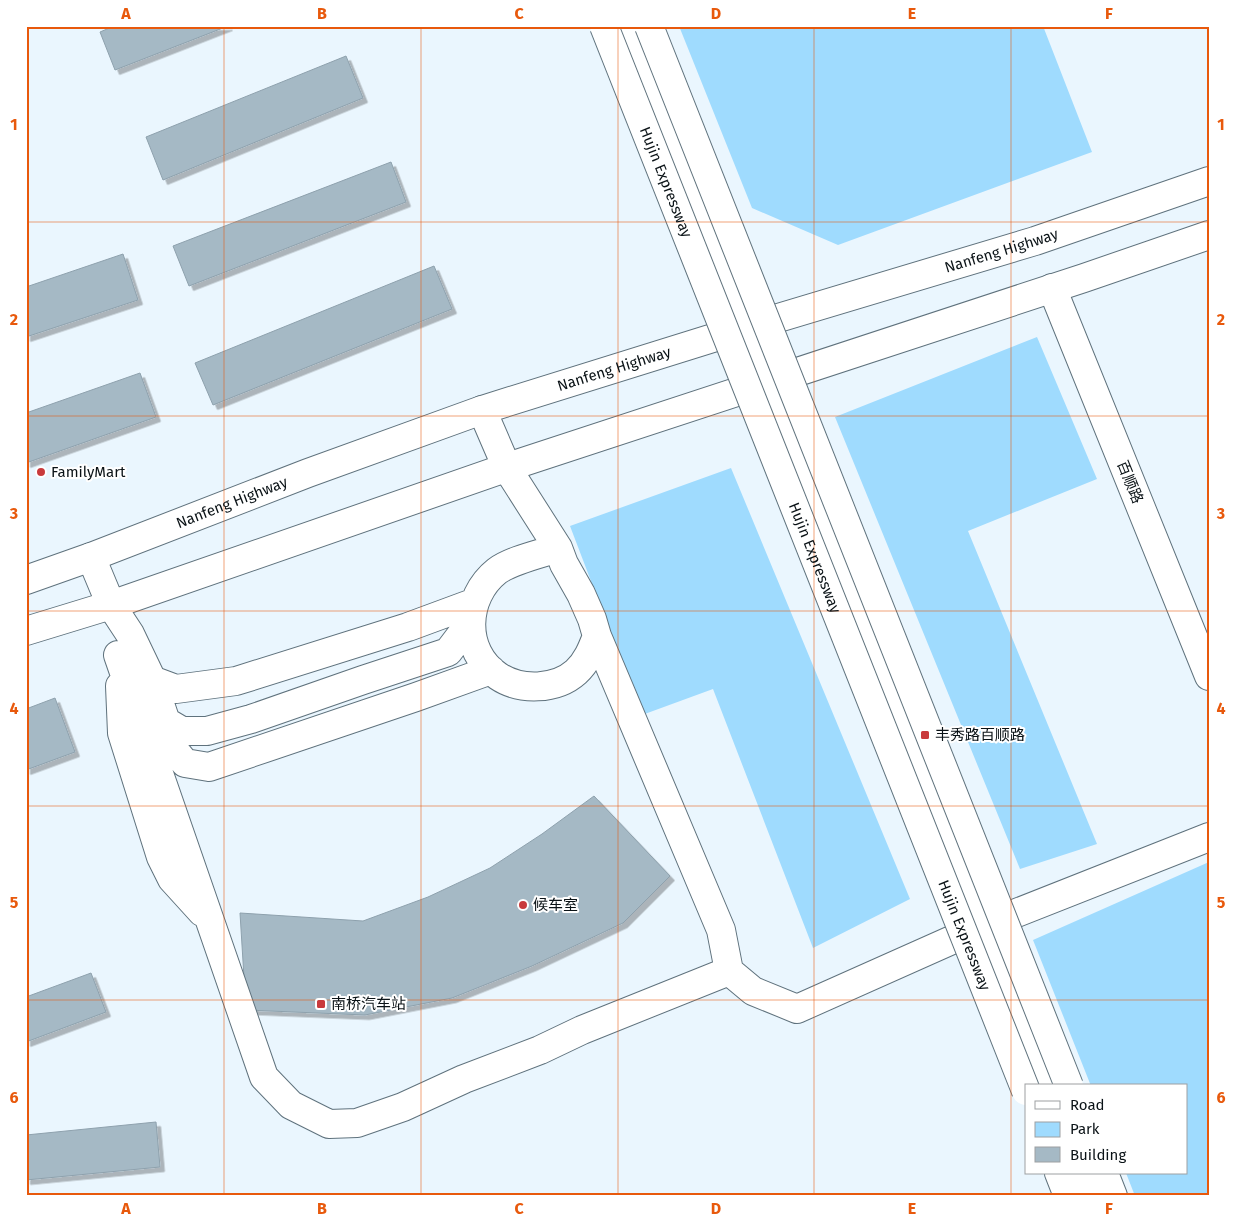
<svg xmlns="http://www.w3.org/2000/svg" width="1235" height="1222" font-family="'Fira Sans','Noto Sans SC',sans-serif">
	<style>
		.green { fill: #9fdbfe }
		.building { fill: #a5b9c5; stroke: #8ea1ad; filter: url(#shadow) }
		.lines { fill: none; stroke-linecap: round; stroke-linejoin: round }
		.minor-casing { stroke: #5f727d; stroke-width: 30 }
		.major-casing { stroke: #5f727d; stroke-width: 30 }
		.highway-casing { stroke: #5f727d; stroke-width: 30 }
		.minor { stroke: #fff; stroke-width: 28 }
		.major { stroke: #fff; stroke-width: 28 }
		.highway { stroke: #fff; stroke-width: 28 }
		.highway-bridge-casing { stroke: #5f727d; stroke-width: 30; stroke-linecap: butt }
		.highway-bridge { stroke: #fff; stroke-width: 28 }
		.grid { fill: none; stroke: #e8590c; stroke-width: 1; stroke-opacity: 0.55 }
		.poi-dot { fill: #c93a3c; stroke: #fff; stroke-width: 2 }
		.labels { text-anchor: middle; stroke-width: 4; stroke-linejoin: round; paint-order: stroke }
		.street-label { font-size: 15px; fill: #0a1216; stroke: #fff }
		.poi-label { font-size: 15px; fill: #0a1216; stroke: #fff; text-anchor: start }
		.neatline { fill: none; stroke: #e8590c; stroke-width: 2 }
		.grid-label { font-size: 16px; text-anchor: middle; font-weight: bold; fill: #e8590c }
	</style>
	<defs>
		<filter id="shadow"><feDropShadow dx="4.5" dy="4.5" stdDeviation="0" flood-color="#0004"/></filter>
	</defs>
	<rect width="100%" height="100%" fill="#eaf6fe"/>
	<path class="green" d="M679 26H1043L1092 152 838 245 752 208Z
		M1037 337 1097 479 968 531 1097 844 1020 869 835 417Z
		M731 468 910 899 813 948 713 689 642 715 570 526Z
		M1209 862V1196H1135L1126 1173H1186V1086H1091L1033 940Z"/>
	<path class="building" d="M114 26H228L115 70 100 32Z
		M346 56 363 98 163 180 146 137Z
		M391 162 406 202 189 286 173 246Z
		M123 254 138 300 26 337V287Z
		M434 266 452 309 213 405 195 363Z
		M140 373 156 417 26 463V413Z
		M55 698 75 752 26 770V709Z
		M594 796 670 876 623 923 532 966 452 998 365 1015 246 1010 240 913 363 921 428 897 490 868 542 834Z
		M91 973 106 1012 26 1042V997Z
		M156 1122 160 1167 26 1180V1135Z"/>
	<g class="lines">
		<defs>
			<path id="minor" d="M629 26 710 223 751 349 1044 1086
				M1052 288 1209 676
				M482 410 507 468 558 548 564 564 581 594 592 619 597 636 721 930 729 971 753 991 797 1009 981 927 1209 837
				M558 548C540 554 512 560 497 571 464 597 461 651 498 676 520 691 556 690 576 672 587 662 592 649 597 636
				M91 557 111 605 130 634 152 680 176 752 185 763 209 767 416 697 491 670
				M118 655 264 1077 291 1105 329 1124 357 1123 403 1107 464 1079 540 1050 582 1030 729 971
				M152 680 176 689 236 681 408 627 473 603
				M120 686 122 733 161 857 172 879 202 912
				M165 721 182 731H207L251 719 363 680 448 652 470 623
				M1079 1173 1088 1196"/>
			<g id="major">
				<path id="s1" d="M26 580 91 557 308 473 482 410 745 328 1035 241 1209 181"/>
				<path d="M26 631 111 605 517 464 1084 278 1209 235"/>
			</g>
			<path id="highway" d="M1059 1173 1068 1196
				M1104 1173 1113 1196"/>
		</defs>
		<use href="#minor" class="minor-casing"/>
		<use href="#major" class="major-casing"/>
		<use href="#highway" class="highway-casing"/>
		<use href="#minor" class="minor"/>
		<use href="#major" class="major"/>
		<use href="#highway" class="highway"/>
		<defs>
			<g id="highway-bridge">
				<path id="s2" d="M604 26 1026 1091"/>
				<path d="M649 26 1069 1086"/>
			</g>
		</defs>
		<use href="#highway-bridge" class="highway-bridge-casing"/>
		<use href="#highway-bridge" class="highway-bridge"/>
	</g>
	<path class="grid" d="M224 26V1196M421 26V1196M618 26V1196M814 26V1196M1011 26V1196M26 222H1209M26 416H1209M26 611H1209M26 806H1209M26 1000H1209"/>
	<g class="poi-dot">
		<circle cx="41" cy="472" r="5"/>
		<rect x="920" y="730" width="10" height="10" rx="2.5"/>
		<circle cx="523" cy="905" r="5"/>
		<rect x="316" y="999" width="10" height="10" rx="2.5"/>
	</g>
	<g class="labels">
		<g class="street-label">
			<text dy="5" stroke="none"><textPath href="#s2" startOffset="168">Hujin Expressway</textPath></text>
			<text dy="5" stroke="none"><textPath href="#s1" startOffset="1030">Nanfeng Highway</textPath></text>
			<text dy="5" stroke="none"><textPath href="#s1" startOffset="625">Nanfeng Highway</textPath></text>
			<text transform="translate(1130 482) rotate(68)" y="5">百顺路</text>
			<text dy="5" stroke="none"><textPath href="#s1" startOffset="220">Nanfeng Highway</textPath></text>
			<text dy="5" stroke="none"><textPath href="#s2" startOffset="572">Hujin Expressway</textPath></text>
			<text dy="5" stroke="none"><textPath href="#s2" startOffset="978">Hujin Expressway</textPath></text>
		</g>
		<g class="poi-label">
			<text x="51" y="477">FamilyMart</text>
			<text x="935" y="740">丰秀路百顺路</text>
			<text x="533" y="910">候车室</text>
			<text x="331" y="1009">南桥汽车站</text>
		</g>
	</g>
	<rect width="1235" height="1222" fill="none" stroke="#ffffff" stroke-width="55"/>
	<rect x="1025" y="1084" width="162" height="90" fill="#ffffff" stroke="#9da0a2"/>
	<rect x="1035" y="1101" width="25" height="8" fill="#ffffff" stroke="#9da0a2"/>
	<text x="1070" y="1110" font-size="15" fill="#0a1216">Road</text>
	<rect x="1035" y="1122" width="25" height="15" fill="#9fdbfe" stroke="#9da0a2"/>
	<text x="1070" y="1134" font-size="15" fill="#0a1216">Park</text>
	<rect x="1035" y="1147" width="25" height="15" fill="#a5b9c5" stroke="#9da0a2"/>
	<text x="1070" y="1160" font-size="15" fill="#0a1216">Building</text>
	<rect x="28" y="28" width="1180" height="1166" class="neatline"/>
	<g class="grid-label">
		<text x="126" y="19">A</text>
		<text x="322" y="19">B</text>
		<text x="519" y="19">C</text>
		<text x="716" y="19">D</text>
		<text x="912" y="19">E</text>
		<text x="1109" y="19">F</text>
		<text x="14" y="130">1</text>
		<text x="1221" y="130">1</text>
		<text x="14" y="325">2</text>
		<text x="1221" y="325">2</text>
		<text x="14" y="519">3</text>
		<text x="1221" y="519">3</text>
		<text x="14" y="714">4</text>
		<text x="1221" y="714">4</text>
		<text x="14" y="908">5</text>
		<text x="1221" y="908">5</text>
		<text x="14" y="1103">6</text>
		<text x="1221" y="1103">6</text>
		<text x="126" y="1214">A</text>
		<text x="322" y="1214">B</text>
		<text x="519" y="1214">C</text>
		<text x="716" y="1214">D</text>
		<text x="912" y="1214">E</text>
		<text x="1109" y="1214">F</text>
	</g>
</svg>
